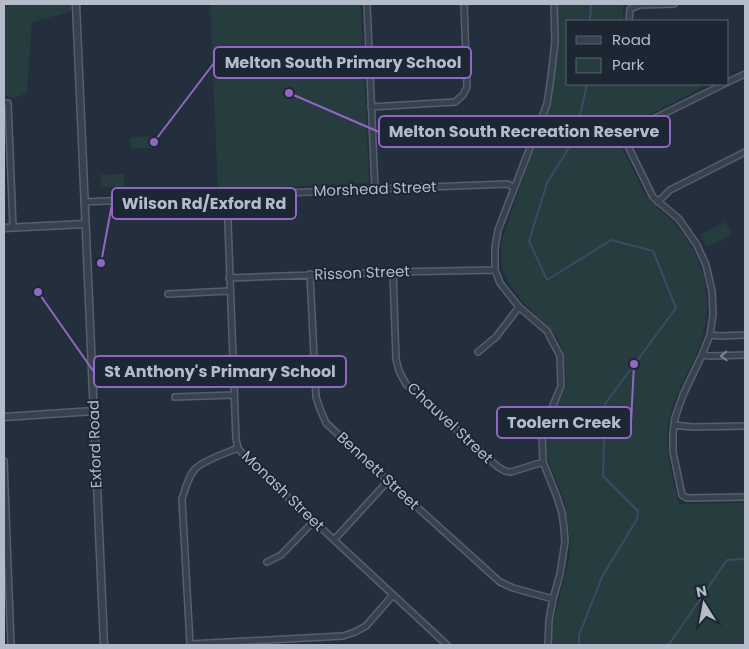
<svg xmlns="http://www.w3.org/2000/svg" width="749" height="649" font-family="Poppins,sans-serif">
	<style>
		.green { fill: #263c3f }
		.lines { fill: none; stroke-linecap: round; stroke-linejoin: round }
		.stream { stroke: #394c67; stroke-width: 2 }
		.minor-casing { stroke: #565f6c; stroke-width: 8 }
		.tertiary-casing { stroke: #565f6c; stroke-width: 9 }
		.minor { stroke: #38414e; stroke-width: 5 }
		.tertiary { stroke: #38414e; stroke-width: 6 }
		.oneway { stroke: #7c8592 }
		.labels { text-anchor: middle; stroke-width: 4; stroke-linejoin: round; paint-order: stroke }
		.street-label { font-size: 15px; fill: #b4bcc9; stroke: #1d2633 }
		.leader { fill: none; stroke: #9266c3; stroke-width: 2 }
		.callout-dot { fill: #9266c3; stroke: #1d2633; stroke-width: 2 }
		.callout { fill: #1d2633; stroke: #9266c3; stroke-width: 2 }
		.callout-label { font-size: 16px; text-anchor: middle; font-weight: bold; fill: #b4bcc9 }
	</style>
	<rect width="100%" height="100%" fill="#242f3e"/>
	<path class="green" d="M4 4H80L81 9 32 22 27 93 14 98 7 96 4 98Z
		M210 4H361L369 183 218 190Z
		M556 4H623V21H568V84H701L702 86 700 89 614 132 646 196C654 206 664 213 673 222 681 230 688 240 693 250 710 280 711 319 698 350 688 374 674 395 669 421 664 449 672 477 679 504L745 503V645H552V626L570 556V542L565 503 559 486 546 456V431L553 412 566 387V363L558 338 538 317 521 300 508 282 501 265V242L551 98 557 55Z
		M154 136 155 148 131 149 130 137Z
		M124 174V186L101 187 100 175Z
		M725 222 732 235 707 247 700 235Z"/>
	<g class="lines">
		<path class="stream" d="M590 21 591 4
			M579 645V635L602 577 637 519 638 511 603 476 605 404 676 308 653 251 611 240 547 280 529 241 547 183 575 138 587 84
			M667 645 670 643 727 560 745 559"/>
		<defs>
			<path id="minor" d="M367 4 375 189
				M629 21 630 9 639 5 674 4
				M728 82 745 74
				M724 84 629 131 624 135V138L653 197 679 219 697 245 706 265 712 291 713 314 710 335 702 355 683 395 675 418 673 433V452L682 495 687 498 745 497
				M4 103H8L13 227
				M371 107 455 102 463 95 467 87 464 4
				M227 196 236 439 238 448 246 458 447 645
				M84 202 375 189 508 184 514 188
				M658 202 670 190 676 187 745 152
				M393 272 396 359 399 371 406 384 498 467 505 471 511 472 543 462
				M310 274 316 397 320 409 326 423 388 481 500 582 513 588 553 599
				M229 278 393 272 495 270
				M168 294 230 291
				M710 335 720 336 745 335
				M478 352 496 337 519 307
				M702 355 711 356 745 355
				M175 397 234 395
				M674 425 692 427 745 426
				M238 448C226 453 204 460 195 469 188 477 185 489 182 499L190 644 343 636 355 632 366 626 393 595
				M4 461 11 645
				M334 540 388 481
				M267 562 281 555 314 521
				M548 645 549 620 553 599 560 574 565 542 564 528 562 513 557 497 543 462 542 436 545 422 552 408 561 386 560 356 547 331 519 307 500 283 495 270V248L498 230 547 104 551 77 555 42 554 4"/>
			<path id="tertiary" d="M76 4 104 645
				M4 228 85 224
				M4 417 94 411"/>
		</defs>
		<use href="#minor" class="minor-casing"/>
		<use href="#tertiary" class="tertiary-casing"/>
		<use href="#minor" class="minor"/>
		<use href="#tertiary" class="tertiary"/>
	</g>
	<defs><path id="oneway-chevron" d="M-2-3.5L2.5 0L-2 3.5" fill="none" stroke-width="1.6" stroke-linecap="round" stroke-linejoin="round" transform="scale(1.25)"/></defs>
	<use class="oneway" href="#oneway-chevron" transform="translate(724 356) rotate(178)"/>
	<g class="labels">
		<g class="street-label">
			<text transform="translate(375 189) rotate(-2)" y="5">Morshead Street</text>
			<text transform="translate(362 273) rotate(-2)" y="5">Risson Street</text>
			<text transform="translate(450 423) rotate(43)" y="5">Chauvel Street</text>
			<text transform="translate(95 444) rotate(-92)" y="5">Exford Road</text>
			<text transform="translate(378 471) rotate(43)" y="5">Bennett Street</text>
			<text transform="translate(283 491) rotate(44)" y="5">Monash Street</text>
		</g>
	</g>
	<path class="leader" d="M154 142L214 63M289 93L379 132M101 263L112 204M38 292L94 372M634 364L631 422"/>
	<g class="callout-dot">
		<circle cx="154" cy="142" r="5"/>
		<circle cx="289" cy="93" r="5"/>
		<circle cx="101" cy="263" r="5"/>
		<circle cx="38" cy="292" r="5"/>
		<circle cx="634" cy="364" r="5"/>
	</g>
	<g class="callout">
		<rect x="214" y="47" width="257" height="31" rx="5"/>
		<rect x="379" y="116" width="291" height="31" rx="5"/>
		<rect x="112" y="188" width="184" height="31" rx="5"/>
		<rect x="94" y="356" width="252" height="31" rx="5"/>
		<rect x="497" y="407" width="134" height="31" rx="5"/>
	</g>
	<g class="callout-label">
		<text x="343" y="68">Melton South Primary School</text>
		<text x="524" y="137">Melton South Recreation Reserve</text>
		<text x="204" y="209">Wilson Rd/Exford Rd</text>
		<text x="220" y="377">St Anthony's Primary School</text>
		<text x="564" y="428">Toolern Creek</text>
	</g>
	<rect width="749" height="649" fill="none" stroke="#b4bcc9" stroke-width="10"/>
	<rect x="566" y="20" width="162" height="65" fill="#1d2633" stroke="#59626f"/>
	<rect x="576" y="36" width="25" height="8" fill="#38414e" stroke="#59626f"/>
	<text x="612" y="45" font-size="15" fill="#b4bcc9">Road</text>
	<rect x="576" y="58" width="25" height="15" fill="#263c3f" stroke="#59626f"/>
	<text x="612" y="70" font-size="15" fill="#b4bcc9">Park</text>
	<g transform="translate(704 604) rotate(349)" stroke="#1d2633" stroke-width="4" paint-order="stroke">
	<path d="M0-4L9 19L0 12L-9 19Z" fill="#b4bcc9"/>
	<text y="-8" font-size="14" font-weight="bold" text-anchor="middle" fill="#b4bcc9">N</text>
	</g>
</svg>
